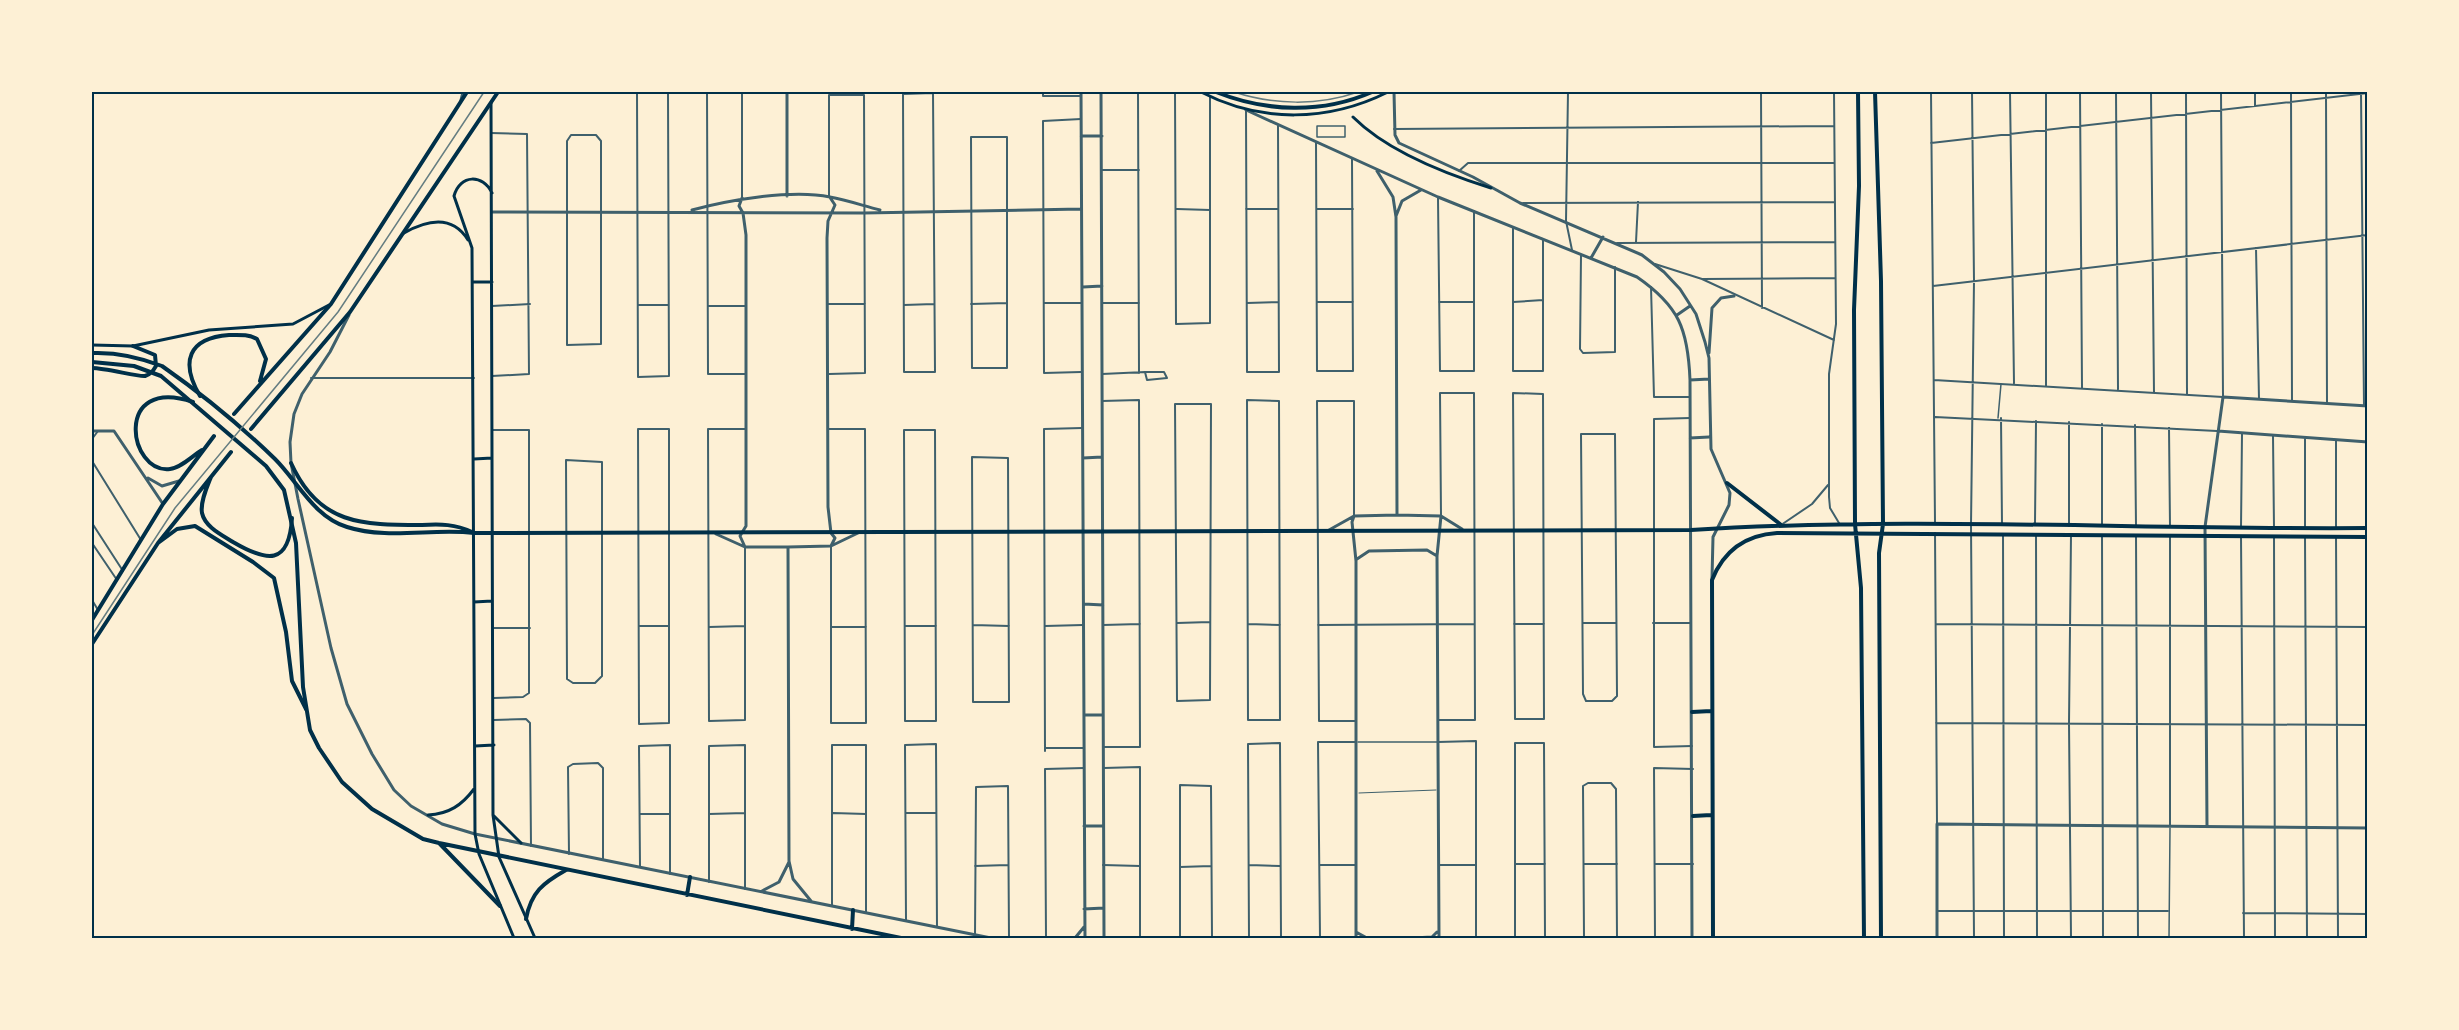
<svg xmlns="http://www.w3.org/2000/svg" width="2459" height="1030" font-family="'DejaVu Sans',sans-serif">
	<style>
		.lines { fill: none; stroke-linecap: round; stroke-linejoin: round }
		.service { stroke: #3f606c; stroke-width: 1 }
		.pedestrian { stroke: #3f606c; stroke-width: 1.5 }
		.minor { stroke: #3f606c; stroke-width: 2 }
		.tertiary { stroke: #3f606c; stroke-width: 3 }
		.secondary { stroke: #003049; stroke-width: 3 }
		.primary { stroke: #003049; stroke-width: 4 }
		.trunk { stroke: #003049; stroke-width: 4 }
		.motorway { stroke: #003049; stroke-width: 4 }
		.rail { stroke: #657d81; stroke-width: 1.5 }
		.neatline { fill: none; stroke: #003049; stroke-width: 2 }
	</style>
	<rect width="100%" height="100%" fill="#fdf0d5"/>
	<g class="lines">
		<path class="service" d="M1359 793 1436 790"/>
		<path class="pedestrian" d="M1317 126H1345V137H1317Z
			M1998 418 2001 384
			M1358 742H1437
			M2169 938 2170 828"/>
		<path class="minor" d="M1043 92V96H1081
			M1138 92 1139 373
			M1175 92 1176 324 1210 323V96
			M1568 92 1566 221 1572 250
			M1761 92 1762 308
			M1834 92 1836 324 1829 374V497L1830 508 1839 523
			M1931 92 1935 522
			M1972 92 1974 281 1971 525 1974 938
			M2010 92 2014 383
			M2046 92V386
			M2080 92 2082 388
			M2116 92 2118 389
			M2151 92 2154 393
			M2186 92 2187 394
			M2291 92 2292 401
			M2326 92 2327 404
			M2361 92 2364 406
			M637 93H668L669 376 638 377Z
			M933 93 935 372H904L903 94Z
			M2255 106V92
			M1246 110 1247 372H1279L1278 126
			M1394 129 1834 126
			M491 133 527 134 529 374 492 376
			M596 135 601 141V344L567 345V141L571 135Z
			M971 137H1007V368H972Z
			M1316 142 1317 371H1353L1352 159
			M1931 143 2368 93
			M1102 170H1139
			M1459 171 1468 163H1834
			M742 198V93L707 92 708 374H746
			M1438 198 1440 371H1474V211
			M1523 203 1835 202
			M1177 209 1210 210
			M1246 209H1278
			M1317 209H1353
			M1513 227V371H1543V239
			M1636 242 1638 202
			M1617 243 1835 242
			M2256 248 2259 399
			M1581 255 1580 349 1583 353 1615 352V267
			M1655 264 1702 279 1834 340
			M1703 279 1835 278
			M1933 286 2368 235
			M1651 287 1654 397H1690
			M1317 302H1353
			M1439 302H1474
			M1513 302 1543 300
			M1044 303H1082
			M1103 303H1139
			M1247 303 1278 302
			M828 304H865
			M971 304 1007 303
			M638 305H668
			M904 305 934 304
			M492 306 530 304
			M708 306H746
			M1081 372 1044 373 1043 121 1081 119
			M829 374 865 373 864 95H829V196
			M1102 374 1145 372 1147 380 1167 378 1164 372H1145
			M311 378H474
			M1934 380 2223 397 2221 92
			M1513 393 1543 394 1544 719H1515Z
			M1247 400 1279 401 1280 720H1248Z
			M1102 401 1139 400 1140 747H1103
			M1175 404H1211L1210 700 1177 701Z
			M1935 417 2217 431
			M1690 418 1654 419V747L1692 746
			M2001 418 2002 524
			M2135 425 2136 526
			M2169 428 2170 526
			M638 429H669V723L639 724Z
			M828 429H865L866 723H831V546
			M492 430H529V693L523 697 494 698
			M904 430H935L936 721H905Z
			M1581 434H1615L1617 696 1612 701H1586L1583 694Z
			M2273 436 2274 528
			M92 439 98 431
			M2305 439V529
			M2336 440V529
			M972 457 1008 458 1009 702H973Z
			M566 460 602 462V676L595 683H573L567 679Z
			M92 461 141 540
			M1354 516V401H1317L1319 721H1356
			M92 523 123 571
			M2035 523 2036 421
			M1781 525 1812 504 1828 485
			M2069 526V422
			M2102 526V424
			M2241 528 2242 433
			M2366 528 2367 442
			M1935 533 1937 824
			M2003 534 2004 938
			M2036 534 2037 938
			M2071 535 2069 723 2071 938
			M2102 535 2103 938
			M2136 536 2138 938
			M2170 536V826
			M2241 536 2244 938
			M2274 536 2275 938
			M2336 536 2338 938
			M2305 537 2307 938
			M2367 538 2368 572
			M92 543 117 580
			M745 548V720L709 721 708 429H746
			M92 600 98 610
			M1177 623 1210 622
			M1583 623H1616
			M1653 623H1690
			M1248 624 1280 625
			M1514 624H1544
			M1936 624 2368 627
			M973 625 1009 626
			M1103 625 1140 624
			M1318 625 1474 624
			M639 626H669
			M906 626H936
			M1045 626 1083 625
			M709 627 745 626
			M832 627H866
			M494 628H530
			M494 720 526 719 530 723 531 846
			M1438 720H1475L1474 393H1440L1441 516
			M1936 723 2368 725
			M1438 742 1476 741V938
			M1045 748H1084
			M1045 751 1044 429 1082 428
			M1104 768 1140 767V938
			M833 813 866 814
			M906 813H936
			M640 814H670
			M709 814 745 813
			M569 854 568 767 573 764 598 763 603 768V860
			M1515 864H1545
			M1584 864H1617
			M1655 864H1693
			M1103 865 1140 866
			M1249 865 1280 866
			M1320 865H1356
			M1440 865H1476
			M640 866 639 746 670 745V874
			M975 866 1008 865
			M1180 867 1211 866
			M709 882V746L745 745V889
			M832 906V745H866V913
			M1938 911H2168
			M2243 913 2368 914
			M906 921 905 745 936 744 937 927
			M975 935 976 787 1008 786 1009 938
			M1046 938 1045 769 1084 768
			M1180 938V785L1211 786 1212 938
			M1249 938 1248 744 1280 743 1281 938
			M1320 938 1318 742H1356
			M1515 938V743H1544L1545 938
			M1584 938 1583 786 1588 783H1611L1616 789 1617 938
			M1655 938 1654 768 1693 769"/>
		<path class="tertiary" d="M787 92V196
			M1081 92 1085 938
			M1101 92 1104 938
			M1394 92 1395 135 1399 143 1473 177 1520 203 1642 255 1664 272 1680 289 1696 314 1705 342 1709 358 1711 449 1730 493 1729 505 1713 537 1712 578
			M461 100 463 92
			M1246 110 1438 197 1637 277C1679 306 1688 329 1690 380L1692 938
			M1081 136H1102
			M1377 171 1393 197 1396 217 1397 515
			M829 196 835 205 828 221 827 238 828 507 831 533 835 538 831 546
			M742 198 739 206 743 213 746 235V526L740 536 745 547
			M692 210C729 200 792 189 830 197 847 200 864 206 880 210
			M492 212 864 213 1081 209
			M1396 216 1402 201 1421 190
			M1591 258 1603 237
			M1083 287 1102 286
			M349 315 330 352 302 394 294 414 290 442 291 463 298 499 331 648 347 704 372 754 394 790 411 806 442 824 475 834 991 938
			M1677 315 1690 306
			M1709 353 1712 308 1721 298 1734 296
			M1690 380 1709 379
			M92 431H114L163 504
			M2218 431 2368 442
			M1690 438 1709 437
			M1083 458 1102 457
			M148 478 162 486 179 481
			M1354 516 1352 522 1356 561V938
			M1329 530 1354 516 1397 515 1441 516 1462 529
			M716 534 745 547H788L831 546 858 533
			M788 547 789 861 793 879 811 901
			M1357 559 1369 551 1427 550 1437 556
			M1084 604 1103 605
			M1084 715H1103
			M1084 826H1103
			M2207 826 2205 527 2223 397 2368 406
			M762 891 779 882 789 862
			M1084 909 1104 908
			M1356 932 1367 938
			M1075 938 1084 927
			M1413 938 1432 937 1437 932
			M1439 938 1437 556 1441 516
			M1937 938V824L2368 828"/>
		<path class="secondary" d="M1201 92C1261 123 1328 122 1388 92
			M491 103 493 815 499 857 535 938
			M1353 117C1387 151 1446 174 1491 188
			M492 193C483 174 460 174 454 196L472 248 475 834 479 854 514 938
			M404 233C427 220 452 214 468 240
			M473 282H492
			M92 345 133 346 209 330 293 324 329 305
			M474 459 492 458
			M474 602 492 601
			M475 746 494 745
			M428 815C449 814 462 805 474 789
			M493 815 521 843"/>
		<path class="primary" d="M1858 92 1859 186 1854 310 1855 524 1861 588 1864 938
			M1875 92 1881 281 1883 524 1879 553 1881 938
			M92 353C117 352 139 357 162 366 202 394 241 426 275 459 298 482 314 517 347 527 388 540 433 528 474 533L1691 530C1916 516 2142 530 2368 528
			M92 362 134 366 161 376 266 466 284 490 296 543 303 687 310 730 319 748 342 782 372 809 423 839 439 843 901 938
			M92 368C106 368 138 377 145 376 151 374 153 371 156 366L155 355 133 346
			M291 463C319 525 362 525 422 525 441 524 455 524 472 532
			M1727 483 1780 524
			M1692 712 1711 711
			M1693 816 1711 815
			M440 844 500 906
			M687 895 690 877
			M526 919C531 892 543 883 566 870
			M852 929 853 910
			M1713 938 1712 580C1724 550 1745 535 1777 533L2368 537"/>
		<path class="trunk" d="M200 396C180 362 188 338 229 335 239 335 248 334 257 339L266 359 260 381
			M193 402C113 375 128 474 170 469 181 468 192 456 202 450
			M234 414 331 304 467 92
			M251 429 350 312 498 92
			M211 477C207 487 200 502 202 513 205 527 222 535 233 542 267 562 289 566 292 518
			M158 543 177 529 195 526 253 562 274 578 286 632 292 681 306 709
			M92 620 163 504 214 436
			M92 644 158 543 231 452"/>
		<path class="motorway" d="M1216 92C1266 112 1322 114 1372 92"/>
		<path class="rail" d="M1234 92C1274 105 1318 106 1358 92
			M92 635 175 508 338 312 484 92"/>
	</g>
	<rect width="2459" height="1030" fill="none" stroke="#fdf0d5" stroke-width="186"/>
	<rect x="93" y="93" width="2273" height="844" class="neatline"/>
</svg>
